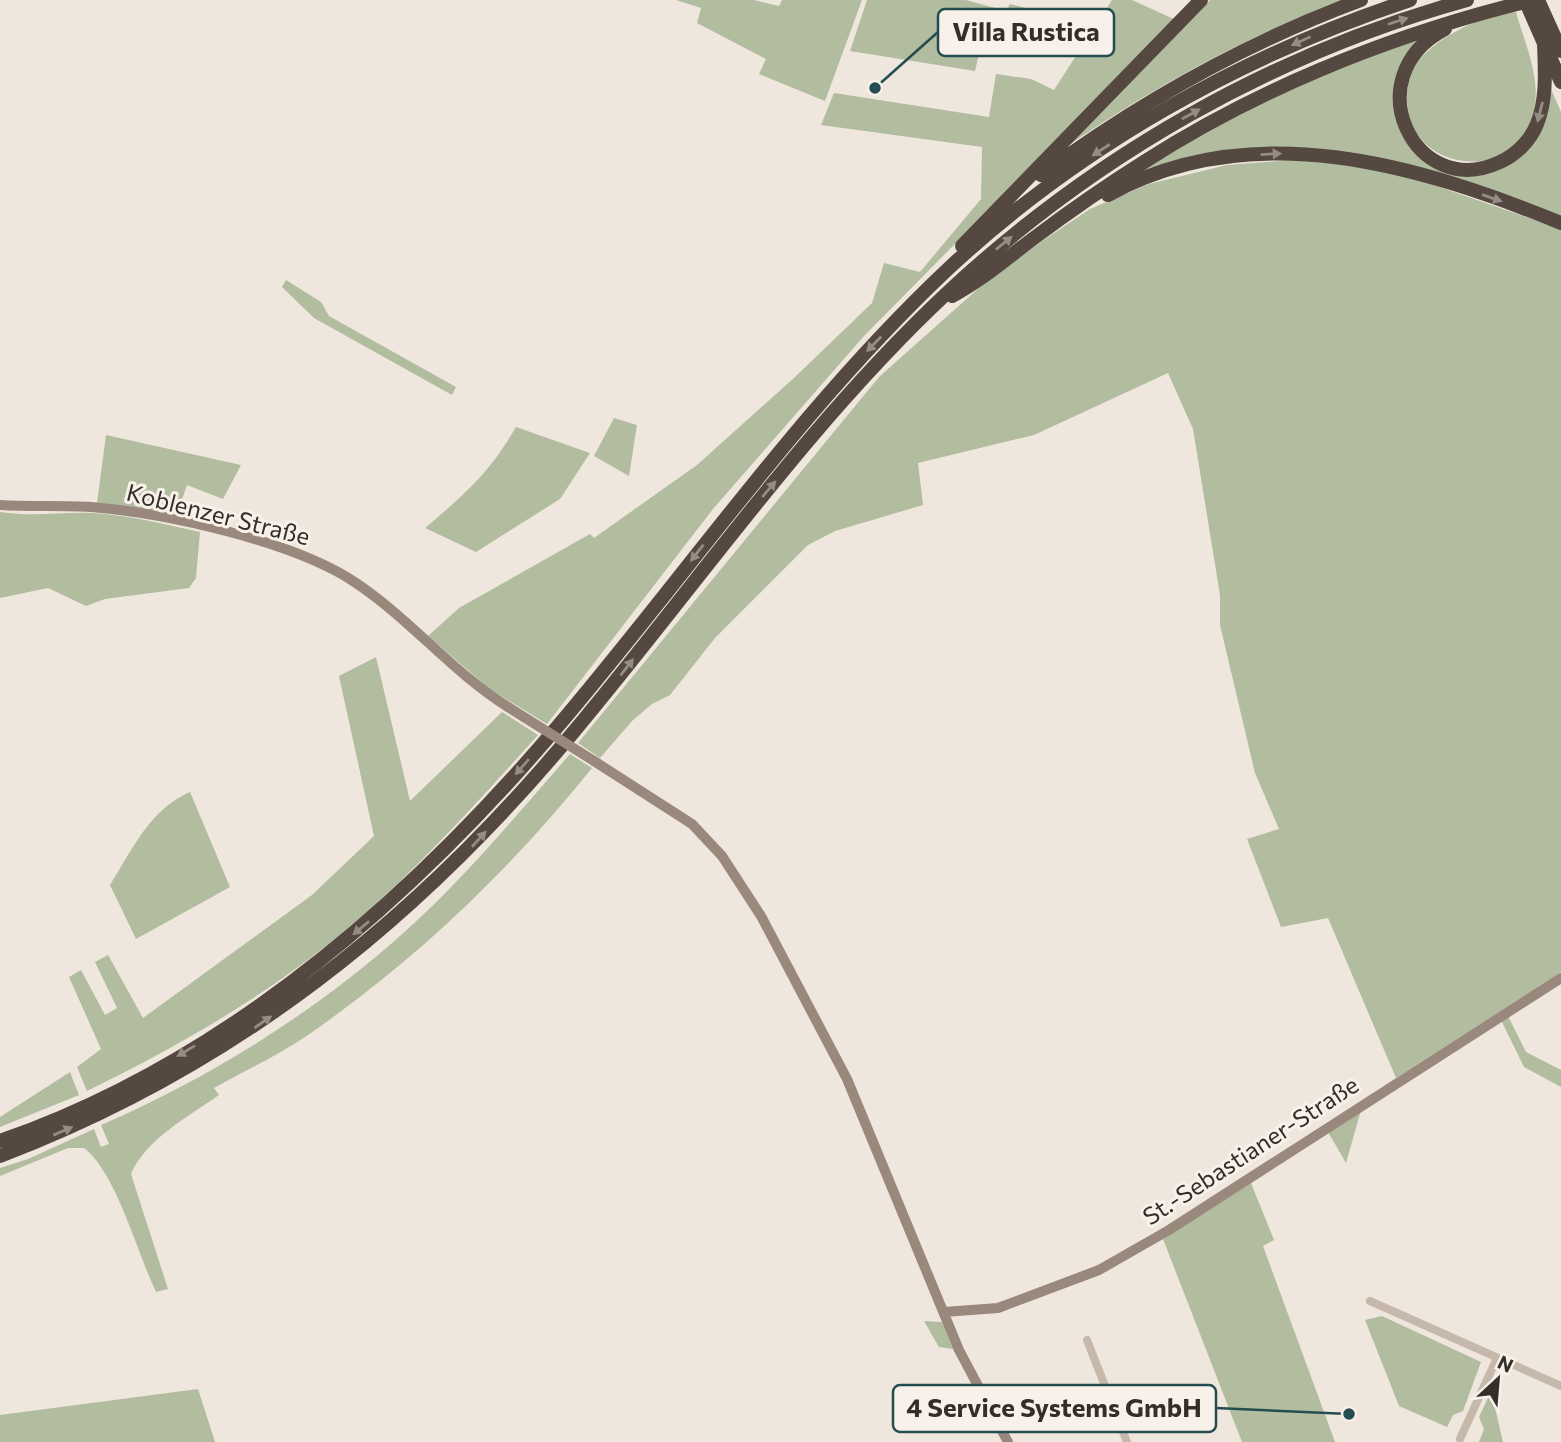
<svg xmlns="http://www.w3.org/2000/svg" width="1561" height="1442" font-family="Commissioner,sans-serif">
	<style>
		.green { fill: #b2bc9f }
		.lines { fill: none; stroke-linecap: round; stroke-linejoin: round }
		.street { stroke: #c6b8ab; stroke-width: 8 }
		.secondary { stroke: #99887c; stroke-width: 10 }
		.highway { stroke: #544841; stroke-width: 14 }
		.secondary-bridge { stroke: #99887c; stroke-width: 10 }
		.highway-bridge { stroke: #544841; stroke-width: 14 }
		.oneway { fill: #958c84 }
		.labels { text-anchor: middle; stroke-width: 6; stroke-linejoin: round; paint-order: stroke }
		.street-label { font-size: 24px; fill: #342d29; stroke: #f7f1e9 }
		.leader { fill: none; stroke: #244d51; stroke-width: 2.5 }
		.callout-dot { fill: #244d51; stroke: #f7f1e9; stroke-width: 2.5 }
		.callout { fill: #f7f1e9; stroke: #244d51; stroke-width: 2.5 }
		.callout-label { font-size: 26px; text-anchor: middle; font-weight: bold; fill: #342d29 }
	</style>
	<rect width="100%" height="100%" fill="#efe7dd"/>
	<path class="green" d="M676 0H754L779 6 782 0H862L825 101 759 74 766 59 697 23 701 8Z
		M867 0H966L1006 11 1010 4 1057 16 1047 36V48L982 41 975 71 850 51Z
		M1112 0H1132L1176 20 864 336 713 509 547 724 491 690 428 636 459 608 590 534 594 538 697 465 795 377 872 303 884 263 920 272 981 199 982 147 821 125 834 93 989 117 996 74 1031 79 1054 90Z
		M1210 0H1344C1246 36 1155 86 1069 145Z
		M1516 12C1525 45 1541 76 1534 111 1522 185 1405 176 1407 96 1408 77 1414 62 1429 50 1451 31 1486 14 1516 12Z
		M1424 36 1411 50 1398 120 1454 171 1522 153 1547 80 1561 112V220L1412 167 1252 152 1122 184 1187 142 1300 83Z
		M1305 159 1405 175 1561 229V972L1396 1078 1328 918 1281 927 1247 839 1279 829 1255 773 1220 625V595L1193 429 1168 373 1034 435 918 463 923 505 835 531 808 545 715 638 670 695 652 704 632 721 600 758 578 743 879 377 998 271 1090 209 1149 184 1227 165Z
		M286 280 321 302 329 316 456 387 452 395 314 318 282 287Z
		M614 418 637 425 629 476 594 456Z
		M516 427 590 453 560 499 476 552 425 528C465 494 489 474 516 427Z
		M106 435 241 465 223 499 187 485 176 517 97 503Z
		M0 512C32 517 61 512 92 513 128 515 164 524 200 532L196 578 189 588 105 599 86 606 48 588 0 598Z
		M376 657 410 801 502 712 538 735C472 808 405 884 327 945 254 1003 171 1050 87 1091L77 1067 101 1049 69 977 81 970 105 1015 117 1008 95 962 108 955 143 1018 312 895 374 836 339 676Z
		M570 754 592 768C510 870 419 957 311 1033 281 1054 246 1070 214 1088L219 1095C189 1116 145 1140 131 1174L168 1289 156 1292C138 1255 116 1172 84 1148H68L0 1176V1168L28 1159 94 1129 101 1147 109 1144 101 1125C209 1078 312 1014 400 936 462 881 515 817 570 754Z
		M190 792 230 887 136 939 110 885C132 850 150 809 190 792Z
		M1508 1016 1526 1052 1561 1070V1087L1524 1067 1501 1020Z
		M70 1072 79 1095 0 1127V1117Z
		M1361 1110 1346 1163 1328 1132Z
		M1251 1183 1274 1240 1263 1246 1335 1442H1242L1163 1239Z
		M1382 1316 1481 1362 1463 1411 1453 1415 1447 1427 1399 1406 1365 1320Z
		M924 1321 942 1322 953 1349 939 1347Z
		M198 1389 215 1442H0V1415Z
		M1491 1391 1503 1442H1479L1484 1429 1479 1417Z"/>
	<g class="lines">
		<path class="street" d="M1370 1301 1561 1386
			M1087 1340 1127 1442
			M1460 1439 1497 1358"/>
		<path class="secondary" d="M0 505C30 507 61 505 91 507 165 513 294 541 356 583 410 619 452 672 508 707
			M594 761 692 824 722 856 761 916 847 1079 959 1350 1008 1442
			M944 1312 998 1308 1099 1270 1169 1230 1561 978"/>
		<path class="highway" d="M1525 0 1561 82
			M1538 0 1561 51
			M1445 29C1354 77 1415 202 1500 162 1516 155 1530 141 1537 124 1547 99 1545 71 1544 44
			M1041 175C1140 102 1245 43 1361 0
			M1108 195C1253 115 1419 165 1561 223
			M962 246 1201 0
			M952 296C982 280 1007 258 1034 238 1070 211 1106 186 1144 162 1254 91 1382 39 1509 6
			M0 1141C223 1064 408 903 558 726 688 573 802 406 949 268 1080 146 1241 56 1410 0
			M0 1156C234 1067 417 921 576 729 698 583 808 423 947 293 1095 155 1272 54 1467 0"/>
		<path class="secondary-bridge" d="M508 707 594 761"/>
		<path class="highway-bridge" d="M1509 6 1533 0"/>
	</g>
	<defs><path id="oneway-solid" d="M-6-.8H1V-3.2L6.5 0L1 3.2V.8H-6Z" transform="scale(1.75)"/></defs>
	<g class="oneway">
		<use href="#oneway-solid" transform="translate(1398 21) rotate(-18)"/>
		<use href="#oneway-solid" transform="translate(1301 41) rotate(156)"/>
		<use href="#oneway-solid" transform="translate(1540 112) rotate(104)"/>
		<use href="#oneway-solid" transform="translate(1191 114) rotate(-29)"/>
		<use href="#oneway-solid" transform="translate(1101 150) rotate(147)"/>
		<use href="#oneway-solid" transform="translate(1271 154) rotate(-3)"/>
		<use href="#oneway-solid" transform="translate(1492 198) rotate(19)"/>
		<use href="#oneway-solid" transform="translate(1004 243) rotate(-39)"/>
		<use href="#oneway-solid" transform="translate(874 344) rotate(134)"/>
		<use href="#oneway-solid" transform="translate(769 489) rotate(-50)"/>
		<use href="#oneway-solid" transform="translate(697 553) rotate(128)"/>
		<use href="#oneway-solid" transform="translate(627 667) rotate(-52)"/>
		<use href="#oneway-solid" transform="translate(522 767) rotate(131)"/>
		<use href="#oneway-solid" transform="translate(479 839) rotate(-48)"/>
		<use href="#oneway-solid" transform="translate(361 928) rotate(140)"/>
		<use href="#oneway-solid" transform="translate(263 1022) rotate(-35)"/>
		<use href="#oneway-solid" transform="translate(186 1051) rotate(149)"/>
		<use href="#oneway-solid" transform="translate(63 1131) rotate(-23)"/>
	</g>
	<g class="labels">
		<g class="street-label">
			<text transform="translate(218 515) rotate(14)" y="8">Koblenzer Straße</text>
			<text transform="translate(1251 1151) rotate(-33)" y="8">St.-Sebastianer-Straße</text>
		</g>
	</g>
	<path class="leader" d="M875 88L938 32M1349 1414L1216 1408"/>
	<g class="callout-dot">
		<circle cx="875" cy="88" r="7"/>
		<circle cx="1349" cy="1414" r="7"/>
	</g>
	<g class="callout">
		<rect x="938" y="9" width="176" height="47" rx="7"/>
		<rect x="893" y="1385" width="323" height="47" rx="7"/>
	</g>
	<g class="callout-label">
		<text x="1026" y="41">Villa Rustica</text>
		<text x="1054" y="1417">4 Service Systems GmbH</text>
	</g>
	<g transform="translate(1498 1379) rotate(26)" stroke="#f7f1e9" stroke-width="5" paint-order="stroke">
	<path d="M0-5L12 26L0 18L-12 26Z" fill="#342d29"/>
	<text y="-10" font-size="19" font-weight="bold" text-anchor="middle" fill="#342d29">N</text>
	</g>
</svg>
